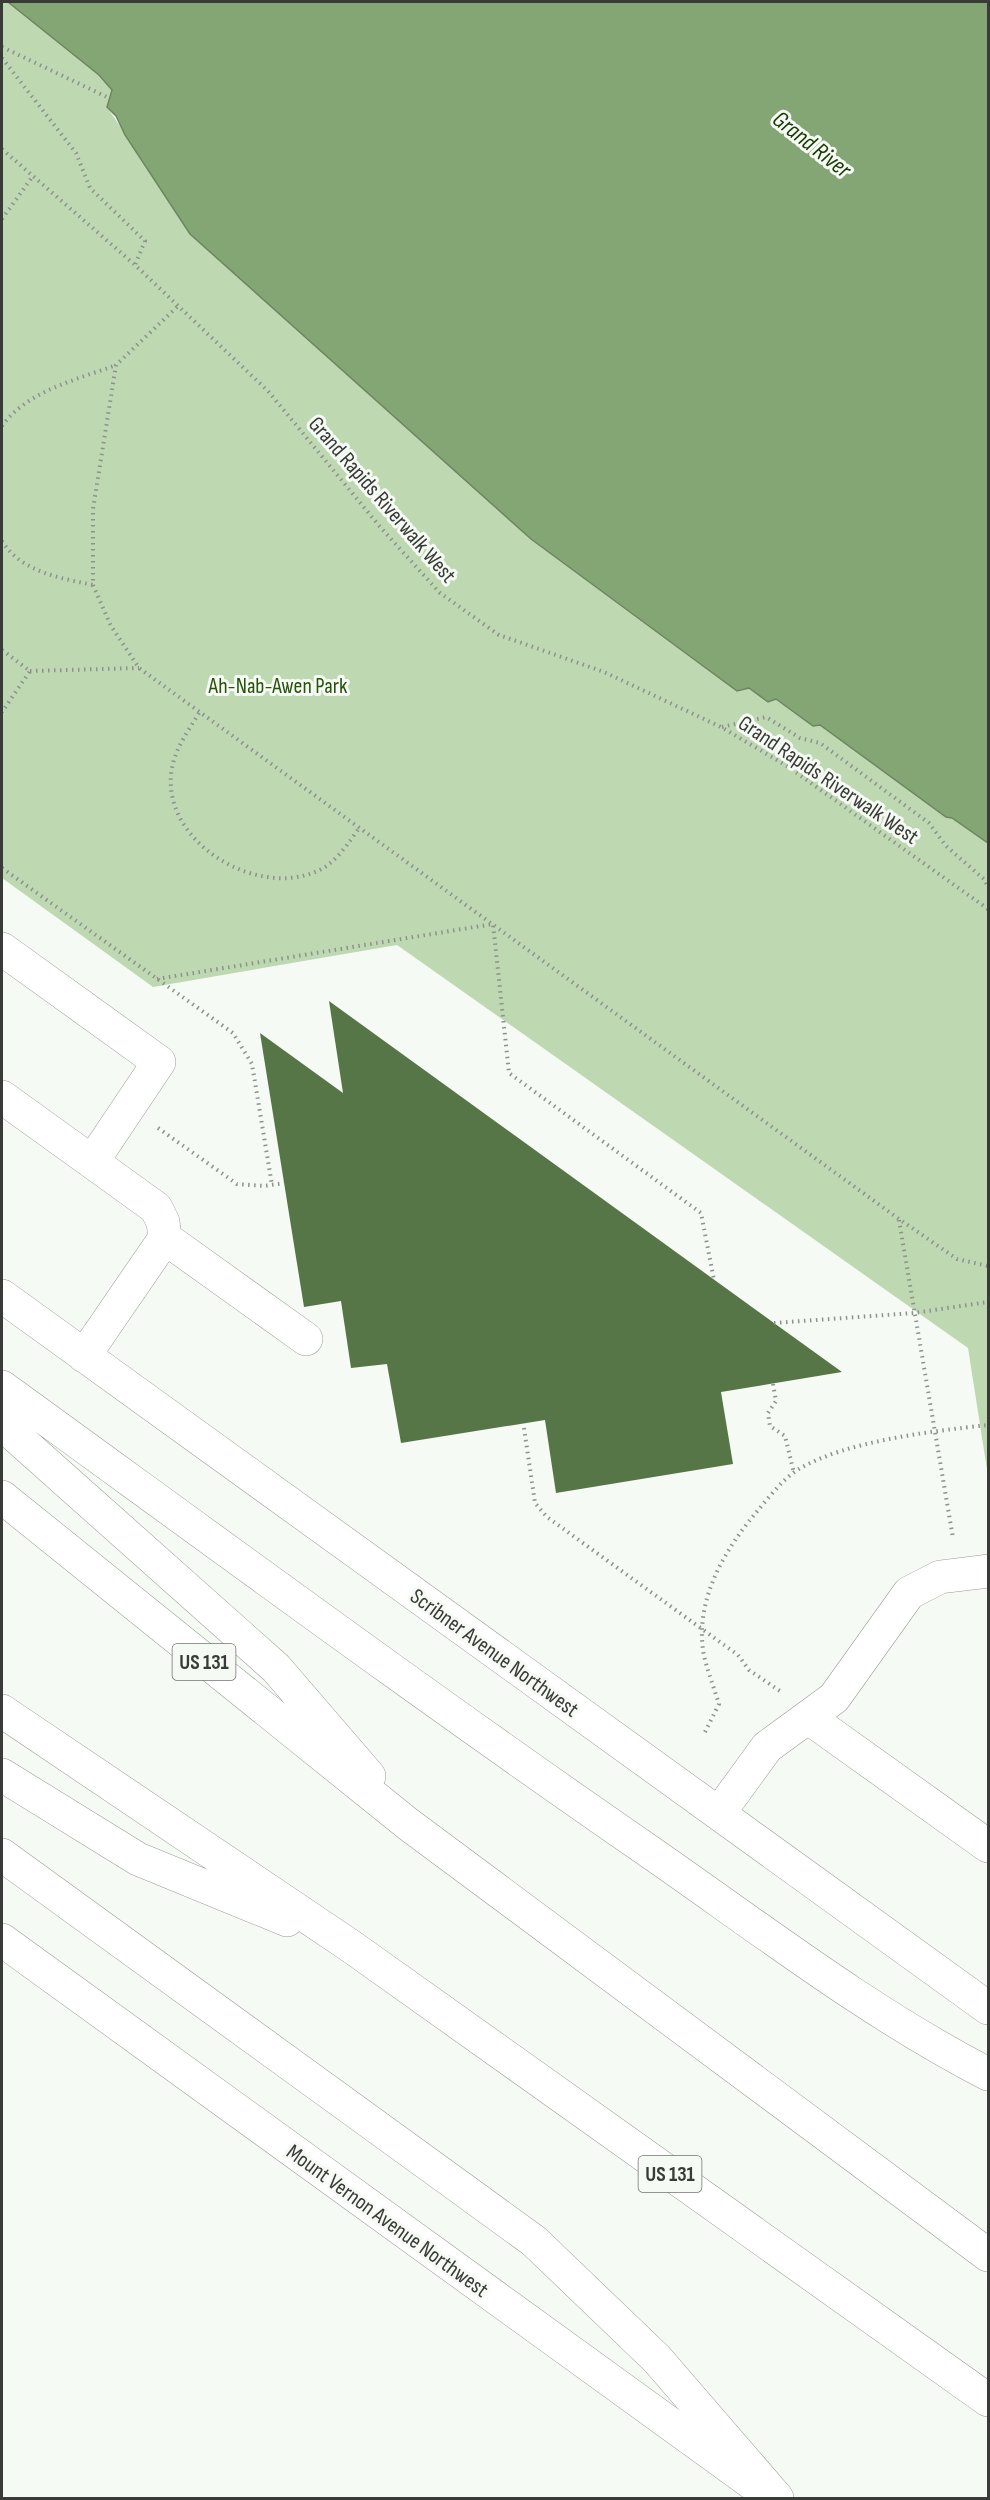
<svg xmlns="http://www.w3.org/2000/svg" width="990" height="2500" font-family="'Sofia Sans Condensed',sans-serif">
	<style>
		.green { fill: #bed9b2 }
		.water { fill: #84a574; stroke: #6e8562; stroke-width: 1.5 }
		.building { fill: #577647 }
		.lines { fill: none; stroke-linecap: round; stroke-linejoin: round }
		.minor-casing { stroke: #989c96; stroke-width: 34 }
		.highway-casing { stroke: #989c96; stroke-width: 34 }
		.path { stroke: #8e918d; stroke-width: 4; stroke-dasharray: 1.5 4.5; stroke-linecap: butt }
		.minor { stroke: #fff; stroke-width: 33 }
		.highway { stroke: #fff; stroke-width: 33 }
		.labels { text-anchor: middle; stroke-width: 6; stroke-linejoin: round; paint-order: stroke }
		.shield { fill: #f6faf4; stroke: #727470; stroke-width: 1.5 }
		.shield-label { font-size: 21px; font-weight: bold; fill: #393b38 }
		.street-label { font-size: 22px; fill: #393b38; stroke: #f6faf4 }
		.park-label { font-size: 22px; fill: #285209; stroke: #f6faf4 }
		.water-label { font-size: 24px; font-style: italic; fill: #1a3a04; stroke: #f6faf4 }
	</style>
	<rect width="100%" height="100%" fill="#f6faf4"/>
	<path class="green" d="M2 2H8L99 75 112 90 107 107 146 165 531 539 737 691 749 688 768 701 776 699 813 725H820L946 817 952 818 988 843V1476L968 1348 397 945 153 987 2 878Z"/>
	<path class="water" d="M8 2H988V843L952 818 946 817 820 725 813 726 776 699 768 702 749 688 737 691 531 539 190 234 125 135 116 116 107 107 112 90 99 75Z"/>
	<path class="building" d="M329 1001 774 1323 842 1372 721 1392 733 1464 556 1493 545 1420 401 1443 387 1364 351 1368 341 1301 304 1307 260 1033 343 1093Z"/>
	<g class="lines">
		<defs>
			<path id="minor" d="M2 949 159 1062 92 1162
				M2 1097 156 1208 163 1222 165 1238 84 1356
				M165 1238 306 1339
				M2 1296 988 2008
				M809 1718 988 1846
				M719 1813 767 1747 834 1698 909 1593 940 1577 988 1571
				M2 1940 763 2491"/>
			<path id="highway" d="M2 1387C217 1543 431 1701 650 1852 758 1927 871 2014 988 2074
				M2 1424 276 1668 369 1776
				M2 1497 408 1824 988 2255
				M2 1711 352 1947 988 2400
				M2 1775 138 1859 287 1920
				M2 1855 534 2241 657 2359 777 2498"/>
		</defs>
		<use href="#minor" class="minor-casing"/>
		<use href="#highway" class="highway-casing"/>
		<path class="path" d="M2 47 107 97
			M2 58 76 153 90 188 145 241 135 265
			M2 149 135 265 268 391 381 528 440 593 499 635 604 672 721 727 787 766 988 909
			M2 219 33 176
			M177 307 116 365 93 509V585L111 626 139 668 899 1219 957 1259 988 1266
			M2 426C27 391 76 380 116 365
			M2 541C21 572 60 578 93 585
			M2 650 30 671 2 712
			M30 671 139 668
			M199 713C187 733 173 751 171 775 165 843 255 897 315 872 335 865 348 843 360 827
			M722 727 766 717 800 738 820 743 929 823 946 846 985 880 988 888
			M2 868 233 1033 252 1064 272 1185
			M157 979 493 924 509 1073 701 1213 714 1280
			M158 1128 237 1184 264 1186 284 1183
			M899 1220 953 1538
			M774 1323 914 1313 988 1302
			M773 1384 776 1401 768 1413 770 1426 785 1436 794 1473
			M524 1428 535 1503 547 1517 738 1655 749 1670 780 1691
			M705 1732 719 1704C714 1688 708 1672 704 1656 694 1603 722 1554 754 1515 767 1500 782 1479 799 1469 846 1441 933 1431 988 1425"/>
		<use href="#minor" class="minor"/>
		<use href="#highway" class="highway"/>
	</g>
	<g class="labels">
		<g class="shield">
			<rect x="172.5" y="1644" width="63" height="36" rx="4.5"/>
			<rect x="638.5" y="2156" width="63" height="36" rx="4.5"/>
		</g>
		<g class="shield-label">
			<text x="204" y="1669">US 131</text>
			<text x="670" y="2181">US 131</text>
		</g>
		<g class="street-label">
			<text transform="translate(383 499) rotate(49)" y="8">Grand Rapids Riverwalk West</text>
			<text transform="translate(829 779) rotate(34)" y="8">Grand Rapids Riverwalk West</text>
			<text transform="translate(495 1652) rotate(36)" y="8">Scribner Avenue Northwest</text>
			<text transform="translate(388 2220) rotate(36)" y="8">Mount Vernon Avenue Northwest</text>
		</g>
		<g class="park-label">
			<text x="278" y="693">Ah-Nab-Awen Park</text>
		</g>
		<g class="water-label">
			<text transform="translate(812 144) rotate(38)" y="8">Grand River</text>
		</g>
	</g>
	<rect width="990" height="2500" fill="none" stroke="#393b38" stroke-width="6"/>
</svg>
